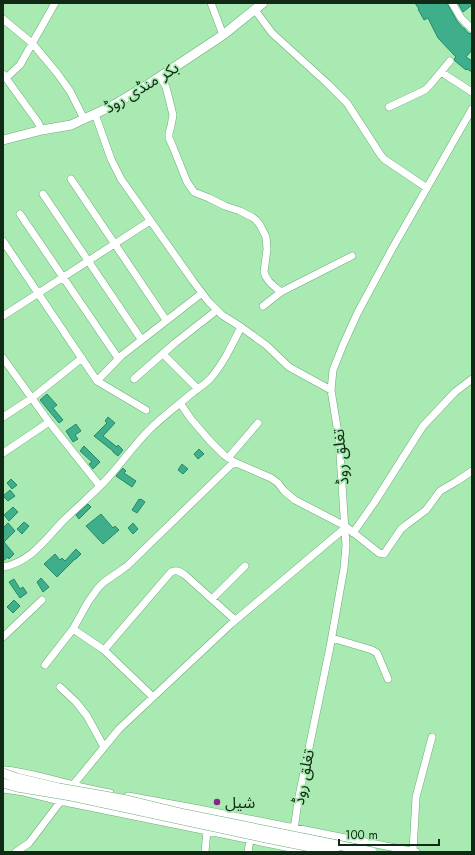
<svg xmlns="http://www.w3.org/2000/svg" width="475" height="855" font-family="Jost,'Noto Sans Arabic',sans-serif">
	<style>
		.building { fill: #3faf8b; stroke: #24896b }
		.lines { fill: none; stroke-linecap: round; stroke-linejoin: round }
		.minor-casing { stroke: #6cac76; stroke-width: 8 }
		.major-casing { stroke: #6cac76; stroke-width: 10 }
		.minor { stroke: #fff; stroke-width: 7 }
		.major { stroke: #fff; stroke-width: 9 }
		.major-bridge-casing { stroke: #6cac76; stroke-width: 10; stroke-linecap: butt }
		.major-bridge { stroke: #fff; stroke-width: 9 }
		.poi-dot { fill: #8a2389; stroke: #a8eab1; stroke-width: 1.5 }
		.labels { text-anchor: middle; stroke-width: 3.5; stroke-linejoin: round; paint-order: stroke }
		.street-label { font-size: 16px; fill: #102a15; stroke: #a8eab1 }
		.poi-label { font-size: 16px; fill: #102a15; stroke: #a8eab1; text-anchor: start }
	</style>
	<rect width="100%" height="100%" fill="#a8eab1"/>
	<path class="building" d="M415 3H447L457 21 463 28H464L468 33 472 34V50L466 57 472 61V72L467 69 466 70 455 61 454 59 456 57 438 38 428 18 424 20 418 9H419Z
		M458 3H472V5L463 12Z
		M47 394 57 405 53 408 63 420 59 423 40 400Z
		M108 417 115 423 103 436 117 447 118 445 123 450 118 456 113 452V451L94 436 107 423 105 421Z
		M76 424 81 431 75 435 78 439 73 442 66 431Z
		M84 446 100 462 93 469 89 464 92 462 80 451Z
		M199 449 204 454 198 459 194 454Z
		M182 464 188 469 183 474 178 470Z
		M123 468 126 471 124 473 136 481 132 487 116 476Z
		M11 479 17 485 12 489 7 483Z
		M10 490 15 496 8 501 3 496Z
		M139 499V500L141 499 145 502 137 513 132 510Z
		M88 504 91 507 79 519 76 515Z
		M13 507 18 512 9 521 4 515Z
		M101 514 113 528 115 526 119 530 103 544 86 526Z
		M24 522 29 526 22 534 17 529Z
		M8 523 15 531 4 542 14 554 9 559 8 557 3 561V528Z
		M133 523 138 529 133 534 128 528Z
		M76 549 81 554 76 559H75L57 577 44 564 55 554 60 560 62 558 65 561Z
		M41 578 49 587 43 592 37 582Z
		M14 579 20 589 23 587 27 593 20 598 9 582Z
		M14 600 20 606 13 613 7 607Z"/>
	<g class="lines">
		<defs>
			<path id="minor" d="M211 3 223 35
				M452 3 461 18 472 29
				M255 10 272 33 328 84 347 103 380 154 384 159 427 188
				M3 19 32 43 57 73 70 91 84 119
				M441 72 472 92
				M3 74 37 121 42 130
				M160 77 166 87 173 115 171 126 169 133V138L173 147 187 182 194 192 209 198 225 206 240 211 252 217 256 220 260 225 266 237 267 249 264 272C266 281 274 286 281 292
				M6 78 20 65 55 3
				M389 107 425 90 430 85 450 61
				M95 114 111 159 121 179 193 281 208 301 222 315 241 327 266 345 289 367 331 390
				M71 179 166 320
				M43 194 141 339
				M20 214 118 358
				M3 241 97 381 146 410
				M263 306 281 292 352 256
				M3 316 150 221
				M163 354 198 389
				M3 358 49 422 100 486
				M134 379 175 343 217 310
				M97 381 121 356 202 293
				M180 403 191 419 210 441 224 455 234 462 271 478 278 483 284 491 295 500 345 526 379 553 384 554 401 529 406 525 426 510 440 491 457 481 472 471
				M3 417 32 398 82 358
				M3 453 49 422
				M228 458 258 423
				M353 533 376 500 423 426 455 392 472 379
				M3 567C30 562 44 541 62 522 76 508 92 495 106 480 121 464 134 445 149 430 162 417 177 406 191 394 197 389 204 385 210 379 223 364 232 345 241 327
				M212 599 245 566
				M73 629 104 650 153 697
				M3 637 42 600
				M332 638 372 650 377 653 388 679
				M104 650 171 572C177 569 180 572 185 575L235 620
				M45 665 73 629 88 602 98 588 104 582 120 571 127 566 234 462
				M60 687 76 702 87 716 104 747
				M3 770C26 771 48 779 70 784 83 788 97 790 110 793
				M3 789 24 792 60 801 310 852
				M128 796 199 809 416 852
				M413 851 416 797 432 737
				M16 852 29 843 73 785 119 729 231 624 345 528
				M205 852 207 831
				M248 852 250 840
				M291 852 298 801 330 647 344 568 346 546 339 439 331 390 333 370 343 345 358 312 392 249 472 109"/>
			<path id="major" d="M3 140 42 130 71 125 112 106 152 82 223 35 263 3"/>
		</defs>
		<use href="#minor" class="minor-casing"/>
		<use href="#major" class="major-casing"/>
		<use href="#minor" class="minor"/>
		<use href="#major" class="major"/>
		<defs>
			<path id="major-bridge" d="M3 773 17 778 59 788 127 800 185 814 372 852
				M3 783 17 787 71 796 266 838 335 852"/>
		</defs>
		<use href="#major-bridge" class="major-bridge-casing"/>
		<use href="#major-bridge" class="major-bridge"/>
	</g>
	<circle class="poi-dot" cx="217" cy="802" r="4"/>
	<g class="labels">
		<g class="street-label">
			<text transform="translate(141 87) rotate(-31)" y="6">بکر منڈی روڈ</text>
			<text transform="translate(340 457) rotate(-95)" y="6">تغلق روڈ</text>
			<text transform="translate(303 777) rotate(-79)" y="6">تغلق روڈ</text>
		</g>
		<g class="poi-label">
			<text x="225" y="808">شیل</text>
		</g>
	</g>
	<rect width="475" height="855" fill="none" stroke="#102a15" stroke-width="8"/>
	<path d="M339 839v6h100v-6" fill="none" stroke="#102a15" stroke-width="2"/>
	<text x="345" y="839" font-size="12" fill="#102a15" stroke="#a8eab1" stroke-width="3" paint-order="stroke">100 m</text>
</svg>
